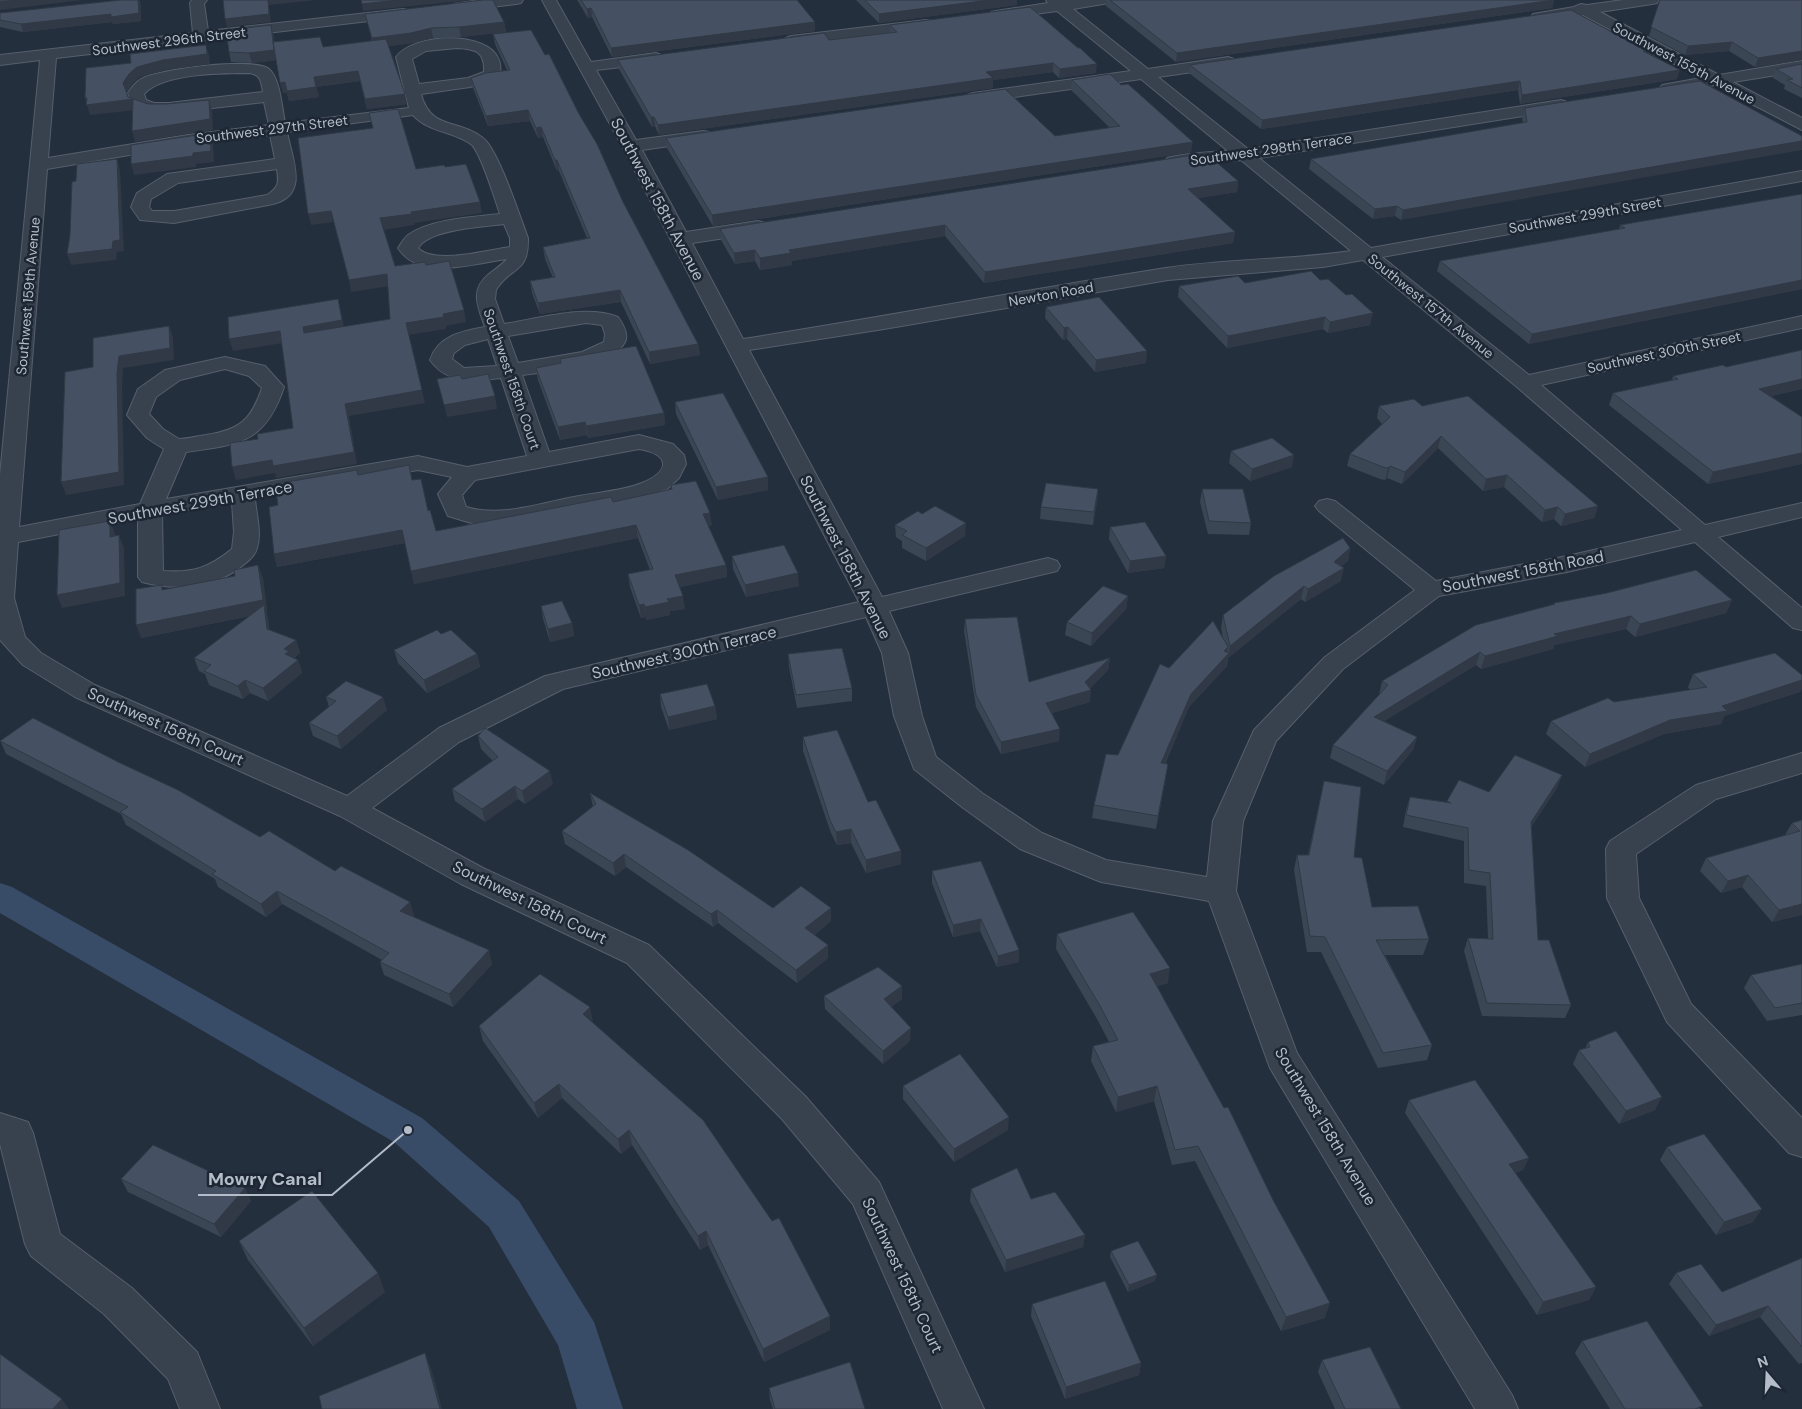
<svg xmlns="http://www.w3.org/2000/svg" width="1802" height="1409" font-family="'DM Sans',sans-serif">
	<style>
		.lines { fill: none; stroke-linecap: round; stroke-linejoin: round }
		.canal { fill: #394c67; fill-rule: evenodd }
		.minor-casing { stroke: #565f6c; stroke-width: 2 }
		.minor { fill: #38414e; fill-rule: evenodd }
		.wall { fill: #3b4654 }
		.shaded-wall { fill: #303945 }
		.building { fill: #455162; stroke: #303945 }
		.labels { text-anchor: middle; stroke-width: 5; stroke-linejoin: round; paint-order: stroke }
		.far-street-label { font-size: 14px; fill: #b4bcc9; stroke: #1d2633 }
		.street-label { font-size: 16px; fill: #b4bcc9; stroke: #1d2633 }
		.leader { fill: none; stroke: #b4bcc9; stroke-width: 2 }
		.callout-dot { fill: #b4bcc9; stroke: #1d2633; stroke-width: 2 }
		.callout-label { font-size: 18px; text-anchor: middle; font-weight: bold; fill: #b4bcc9; stroke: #1d2633; stroke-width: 5; stroke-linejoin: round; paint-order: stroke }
	</style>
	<rect width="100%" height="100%" fill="#242f3e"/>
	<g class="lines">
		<path class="canal" d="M0 883 12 887 422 1118 519 1201 594 1322 623 1409H577L558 1345 489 1227 394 1142 0 913Z"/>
		<defs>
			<path id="minor" d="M192 0H207L204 4 208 31 403 9 408 10 410 13 408 16 403 17 56 58 48 158 188 135 269 125 264 102 169 113H152L132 106 128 93C131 88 136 82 141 79 159 69 253 57 269 69 280 78 282 108 285 123L409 108 396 57C413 33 488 30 499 60 501 65 501 74 498 78L470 87 421 94C431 131 458 118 483 138 498 149 520 217 528 238 529 275 510 266 496 290L495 299 504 324C538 319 585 304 618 317 623 324 629 334 625 342 614 365 545 372 522 375L549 452 639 435 673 444 684 455 686 464 679 478 667 489 629 501 502 524 478 525 448 516 438 494 452 477 418 470 255 498C256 514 262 533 257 548 255 556 248 561 242 566 215 588 175 591 142 582L138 577V519L18 542 14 598 25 637 41 653 95 685 347 796 439 728 545 676 859 602 622 146 542 0H556L591 62 656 53 661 55 664 58 661 61 656 63 596 70 636 140 703 131 709 132 711 136 709 140 703 141 642 150 686 232 758 221 765 223 767 227 765 231 758 233 692 243 743 339C884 317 1025 290 1166 268 1227 259 1290 260 1351 251L1241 160 1204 162 1173 167 1167 166 1164 162 1167 158C1187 153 1208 152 1228 151L1141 79 973 103 967 101 965 98 967 95 973 93 1131 71 1057 11 996 19 991 18 989 15 991 12 996 11 1048 3 1046 0H1111L1109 3 1073 9 1148 69 1228 57 1234 59 1236 62 1234 65 1228 67 1158 77 1248 149 1561 100 1567 102 1569 105 1567 108 1561 110 1259 158 1371 248 1802 171V181L1382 257 1529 375 1802 316V328L1541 385 1705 525 1802 503V517L1718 537 1802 608V630L1793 628 1695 542 1567 572 1439 596 1343 669 1276 741 1243 821 1236 891 1297 1053 1512 1395 1518 1409H1475L1270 1068 1209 901 1101 882 1020 849 962 807 914 769 894 716 882 653 866 617 563 689 459 742 372 808 483 868 649 945 806 1097 879 1182 984 1409H943L853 1204 782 1119 627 963 461 884 340 816 75 697 23 665 0 640V475L40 60 0 65V55L193 33 190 3ZM457 48C475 49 485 51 484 72L468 78 419 84 412 59 426 51ZM250 73C261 75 261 82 263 92L169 103H154L146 100 144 94C163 73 223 73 250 73ZM413 115C429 133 454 131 472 145 481 154 495 199 500 214 473 217 430 219 408 235 404 238 401 244 398 248 420 282 474 263 507 259 502 265 495 269 489 274 469 290 478 307 485 327 462 331 438 336 430 360 448 385 475 381 501 378L527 456 467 467 418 456 166 499 186 452C239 444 265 444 284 387L265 366 225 357 165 370 138 389 127 415 147 438 164 449 140 504 19 527 47 169 188 145 270 135 275 159 167 174 137 193 131 207 140 220 174 223 273 204C310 195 292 159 287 132ZM277 169C279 183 279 187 267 195L174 211H152L149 207 151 199 178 183ZM504 224 510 238V247C487 250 434 265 418 248 429 229 484 227 504 224ZM1363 260 1517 387 1682 530 1567 556 1436 581 1335 501 1327 499 1319 501 1315 506 1319 511 1415 590 1325 657 1254 730 1213 821 1207 877 1106 860 1042 833 982 793 936 757 922 716 908 653 889 611 1057 571 1060 566 1057 561 1048 558 882 597 749 350 884 329 1168 280 1323 267ZM586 323 602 325 605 334 604 342 582 352 518 363 508 336ZM488 339 497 366 464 368 452 359 454 353 465 345ZM225 369 249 376 262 388C251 420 240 430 206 435 197 436 188 439 179 439L163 429 149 414 156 397 180 380ZM639 449C670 454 671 471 642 483 622 491 600 492 579 496 543 502 501 518 466 507L462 495 475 480ZM232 502 234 532 232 549C208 568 194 573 163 571L162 514Z
				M480 0H523L521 3 516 4 458 11 453 10 451 7 453 4Z
				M1623 0H1659L1657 3 1652 4 1600 12 1719 75 1802 61V71L1733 82 1802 118V130L1715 85 1668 93 1662 91 1660 88 1662 85 1701 78 1583 15 1538 21 1533 20 1531 17 1533 14 1574 7 1581 4 1587 5Z
				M926 20 931 21 933 24 931 27 791 46 786 44 783 41 786 38 791 36Z
				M1802 753V773L1716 799 1636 854 1639 898 1691 1004 1802 1118V1157L1789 1153 1667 1022 1607 898 1606 849 1610 841 1696 785Z
				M0 1113 28 1122 33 1133 60 1234 132 1288 197 1352 220 1409H180L168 1379 104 1314 31 1256 25 1244 0 1144Z"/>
		</defs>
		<use href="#minor" class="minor-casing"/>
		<use href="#minor" class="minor"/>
	</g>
	<path class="wall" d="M121 0H139L141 6V21L113 24 112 22 23 32 0 27V13Z
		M577 0H797L815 31 612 57 592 17 588 18Z
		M856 0H1017V5L879 23Z
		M1106 0H1557H1554L1552 8 1176 62 1106 6Z
		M1660 0H1802V60L1755 67 1729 51 1685 55 1649 36Z
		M365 14 504 22 506 32 461 37 433 38 413 43 388 46 407 104 367 109 360 81 316 87 319 97 289 101 287 93H283L276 60 252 63 231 62 229 52 273 34 274 42 323 47 372 41Z
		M890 25 1096 73 1059 78 1053 72 993 80V88L659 135 655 126 652 127 619 69 618 60 829 40 890 33Z
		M493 34 623 202 698 344 700 355 650 364 621 302 540 314 532 293 530 281 553 278 545 259 543 247 587 238 559 171H557L543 137 538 138 530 121 488 126 473 88 471 78 507 70 495 44Z
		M1643 49H1662L1659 57 1656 58 1677 79 1520 104 1518 90 1261 129 1189 73 1190 65Z
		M1802 64V98L1784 89 1785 85 1773 78 1776 69Z
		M1072 80 1191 152 713 226 667 148 666 138 1055 136 1110 128 1071 90Z
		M1700 81 1401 220 1395 216 1373 219 1309 169 1311 159 1523 123 1522 118 1525 108Z
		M1238 181 1237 192 1198 198 1235 232 1233 243 984 283 945 236 791 261 792 265 760 270 755 261 735 264 721 240 720 229Z
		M1802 194V289L1529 344 1437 271 1440 261 1619 229 1620 225Z
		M1245 283 1370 325 1328 333 1323 329 1227 348 1178 297 1179 286Z
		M1046 307 1146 363 1095 372 1067 339 1063 340 1045 318Z
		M1802 350V389L1771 396 1802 417V464L1708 484 1609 405 1613 393 1672 380 1673 376 1726 367Z
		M560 359 664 413 665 425 588 438 587 435 560 440 538 380 536 368 560 363Z
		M675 402 768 477V490L718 500 676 414Z
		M1379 406H1422L1598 506 1594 518 1561 526 1554 519 1542 522 1504 487 1483 491 1438 448 1402 484 1387 478 1385 480 1380 479 1347 466 1350 454 1382 424 1377 418Z
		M1231 451 1292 467 1250 481 1229 463Z
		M357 470 358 475 412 480 428 511 436 531 613 502 671 490V485L712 525 708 526 726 565 727 577 680 587 685 609 670 611V615L646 620V617L641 618 630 587 628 574 650 570 638 538 414 584 405 543 277 567 274 554 278 505Z
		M1098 489 1097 501 1093 525 1040 519 1041 507Z
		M1202 489 1251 523 1249 535 1208 534 1200 502Z
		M895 525 965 536 926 561 902 548V541L896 537Z
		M1110 527 1166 556 1164 568 1128 573 1109 539Z
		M1350 548 1348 561 1341 566V581L1305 602 1301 599 1228 658 1227 666 1189 707 1165 764 1166 777 1156 829 1092 818 1094 805 1118 755 1169 668 1223 639 1221 628 1223 615Z
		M732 556 799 586 746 597 733 569Z
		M235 576 263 578 267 612 266 613 268 618 269 630 296 640 300 653 294 658 298 660 302 673 268 701 250 693 243 699 209 685 205 674 199 671 194 658 250 616 141 638 164 590Z
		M1128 596 1126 609 1091 646 1065 635 1067 622Z
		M1732 600 1726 613 1635 637 1626 629 1554 645 1553 649 1481 669 1476 665 1384 721 1417 737 1413 750 1384 785 1330 758 1333 745 1379 695 1382 681 1553 605 1554 603Z
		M541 606 572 623 574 636 550 642 543 619Z
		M965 619 1029 682 1110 658 1108 670 1090 688V702L1052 713 1059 741 1001 754 976 707 964 631Z
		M441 634 477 654 480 667 427 693 398 663 394 650Z
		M788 654 852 688V701L797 708 789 667Z
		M1693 674 1802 675V688L1800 692 1724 716 1721 724 1664 734 1585 767 1546 734 1551 721 1614 702 1690 690 1688 687Z
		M660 694 715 706 717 719 669 730 661 707Z
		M326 697 387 710 341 749 313 736 309 723 329 707Z
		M478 736 553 784 525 804 518 799 485 822 455 801 452 789 493 761 481 749Z
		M803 737 901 864 866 873 851 843 837 845 831 833 803 751Z
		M0 740 260 837 335 871 414 915 413 916 492 964 453 1007 384 975 380 962 382 960 282 904 266 917 218 887 215 879 126 825 121 814 6 754Z
		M1562 775 1557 788 1531 827 1538 940 1571 1005 1565 1018 1482 1016 1464 951 1468 938 1488 939 1486 886 1464 883V841L1403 827 1406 810 1410 797 1446 802 1447 801Z
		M1324 781 1372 907 1429 939 1423 955H1385L1432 1045 1427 1060 1378 1068 1321 952H1307L1294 870 1297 855H1308Z
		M590 793 773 908 831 921 814 935 828 958 797 983 718 923 713 927 626 867 615 876 565 844 562 831 593 807Z
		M1802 820V915L1772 922 1742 887 1721 893 1700 871 1706 858 1785 835 1792 823Z
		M981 861 1019 962 997 967 980 931 953 937 932 883V871Z
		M1057 934 1168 983 1157 986 1325 1318 1281 1331 1195 1161 1172 1165 1154 1101 1116 1112 1091 1061 1093 1046 1109 1042 1097 1019 1056 949Z
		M1802 964V1015L1767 1021 1744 988 1751 975Z
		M824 996 902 999 891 1007 910 1041 883 1064 825 1009Z
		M593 1023 830 1316V1330L764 1362 708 1245 700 1250 632 1145 621 1154 562 1098 538 1118 483 1041 479 1026Z
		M1588 1042 1655 1110 1619 1124 1573 1064 1579 1050 1585 1049Z
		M903 1086 1008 1130 954 1162 903 1099Z
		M1409 1100 1523 1170 1515 1173 1596 1287 1589 1300 1537 1315 1405 1113Z
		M1667 1147 1753 1222 1716 1235 1660 1160Z
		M121 1179 245 1188 251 1201 221 1237 128 1192Z
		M971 1189 1031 1199 1085 1235 1083 1247 1005 1272 970 1201Z
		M239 1241 385 1292 313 1346 248 1260Z
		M1111 1251 1155 1281 1128 1292 1110 1257Z
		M1802 1258V1363L1799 1364 1760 1317 1709 1336 1669 1284 1676 1273 1722 1292Z
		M1032 1304 1141 1363 1139 1375 1065 1399 1031 1316Z
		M1582 1341 1701 1409H1610L1575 1353Z
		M1322 1360 1401 1409H1335L1318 1372Z
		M769 1388 865 1409H773L770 1400Z"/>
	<path class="shaded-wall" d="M16 0H83L0 10V2Z
		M138 0 141 6V21L113 24 112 22 23 32 21 24Z
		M268 0H317L269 5 271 22 227 27 225 19Z
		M398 0H471L363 11 362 4Z
		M990 0H1017V5L879 23V14Z
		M1541 0H1557H1554L1552 8 1176 62 1177 53Z
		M591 8 592 17 588 18 587 9Z
		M504 22 506 32 461 37 459 27Z
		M815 22V31L612 57 611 48Z
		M271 25 273 34 277 60 252 63 249 53Z
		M431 28 433 38 413 43 374 48 372 38Z
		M1732 42 1729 51 1685 55 1688 46Z
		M206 45 209 55 210 64 166 70 140 77 132 84 126 94 123 83 129 74 137 67Z
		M1662 49 1659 57 1641 59 1643 51Z
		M1802 51V60L1755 67 1758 58Z
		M1053 63V72L993 80V88L659 135 658 125 986 72Z
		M1097 64 1096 73 1059 78 1060 69Z
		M1680 70 1677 79 1520 104 1522 95Z
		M358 71 360 81 316 87 319 97 289 101 287 93H283L280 83 314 77Z
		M1520 81 1518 90 1261 129 1262 120Z
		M405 94 407 104 367 109 365 99Z
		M85 98 133 99 136 110 90 115Z
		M209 100 212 110 213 130 135 142 132 131Z
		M528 110 530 121 488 126 486 116Z
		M651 117H654L655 126 652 127Z
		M541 127 543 137 538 138 536 128Z
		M210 133 213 144 214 162 196 164V167L134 175 131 164Z
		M1802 141V150L1401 220 1403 210Z
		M1193 142 1191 152 713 226 712 215Z
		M117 159 120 170 124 251 117 252 116 260 71 265 67 254Z
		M555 160H557L559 171H557Z
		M1238 181 1237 192 1186 200 1188 189Z
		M480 202 482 213 414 223V225L383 230 380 218 411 212Z
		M1397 206 1395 216 1373 219 1375 209Z
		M331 211 333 222 311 225 308 214Z
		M945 225V236L791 261 792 265 760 270V258L789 250Z
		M1235 232 1233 243 984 283 985 272Z
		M755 250V261L735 264 734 253Z
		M387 274 390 286 351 292 349 280Z
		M1802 280V289L1529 344 1532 334Z
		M620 290 621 302 540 314 538 303Z
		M338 299 341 311 345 332 304 333 303 327Z
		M464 310 466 322 446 326V329L408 335 406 323 443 314Z
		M1373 313 1370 325 1328 333 1330 322Z
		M1325 317 1323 329 1227 348 1228 336Z
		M169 326 173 337 174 360 123 368 122 386 124 485 66 495 61 482 117 374 119 356Z
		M1068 327 1067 339 1063 340 1064 328Z
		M280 331 283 343 233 351 229 339Z
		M698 344 700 355 650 364 649 352Z
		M1147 351 1146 363 1095 372 1096 360Z
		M1802 379V389L1754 400 1759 389Z
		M422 390 425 403 349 416 357 464 276 478 275 473 236 480 232 467 345 404Z
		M495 396 497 409 447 417 444 405Z
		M664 413 665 425 588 438 586 426Z
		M585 422 587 435 560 440 558 427Z
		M1441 436 1438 448 1402 484 1405 472Z
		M1802 453V464L1708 484 1713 472Z
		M1294 455 1292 467 1250 481 1252 469Z
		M1390 466 1387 478 1385 480 1388 468Z
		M1507 475 1504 487 1483 491 1486 479Z
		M768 477V490L718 500 716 487Z
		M1098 489 1097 501 1093 525 1094 512Z
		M1598 506 1594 518 1561 526 1565 514Z
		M1558 507 1554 519 1542 522 1545 510Z
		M710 513 712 525 704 526 703 514Z
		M110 521 115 533V549L110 537Z
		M966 523 965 536 926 561V548Z
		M636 525 638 538 414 584 411 571Z
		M402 530 405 543 277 567 274 554Z
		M119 535 124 548 125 596 62 608 57 595Z
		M1350 548 1348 561 1331 575 1334 562Z
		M1166 556 1164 568 1128 573 1130 561Z
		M258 565 263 578 267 612 266 613 268 618 271 642 267 629 265 613 141 638 136 625Z
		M726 565 727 577 677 588 675 575Z
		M1344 568 1341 581 1305 602 1308 589Z
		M798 573 799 586 746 597 745 585Z
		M1304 586 1301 599 1228 658 1227 666 1189 707 1159 776 1161 763 1191 694 1224 651 1228 647 1226 656 1228 654 1230 646Z
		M683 596 685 609 670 611V615L646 620 645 607 667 599Z
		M1128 596 1126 609 1091 646 1092 633Z
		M1732 600 1726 613 1635 637 1640 624Z
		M644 604 646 617 641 618 639 605Z
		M1631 616 1626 629 1554 645 1553 649 1481 669 1485 656 1554 634Z
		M572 623 574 636 550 642 548 629Z
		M296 640 300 653 291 660H298L302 673 268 701 263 688 284 649Z
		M1480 652 1476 665 1370 730 1374 717Z
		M477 654 480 667 427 693 424 680Z
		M1110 658 1108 670 1088 691 1091 690 1090 702 1045 715 1046 703 1085 682Z
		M245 680 250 693 243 699 238 686Z
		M1802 680V688L1800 692 1724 716 1721 724 1664 734 1585 767 1590 754 1670 720 1722 706Z
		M383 697 387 710 341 749 337 736Z
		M715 706 717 719 669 730 668 717Z
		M1060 729 1059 741 1001 754V742Z
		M1417 737 1413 750 1384 785 1387 771Z
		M1168 764 1166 777 1156 829 1158 816Z
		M550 771 553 784 525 804 522 791Z
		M1562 775 1557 788 1526 834 1531 822Z
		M515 786 518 799 485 822 482 809Z
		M851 829V843L837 845 836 832Z
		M901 851V864L866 873V860Z
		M624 854 626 867 615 876 613 863Z
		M1748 875 1742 887 1721 893 1728 881Z
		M277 891 282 904 266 917 261 904Z
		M410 902 414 915 404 924 400 911Z
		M1802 904V915L1772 922 1779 910Z
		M831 908V921L805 941V928Z
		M717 910 718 923 713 927 711 914Z
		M981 919 980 931 953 937V925Z
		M828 945V958L797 983 796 970Z
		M489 950 492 964 453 1007 449 994Z
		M1019 950V962L997 967 998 956Z
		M1170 968 1168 983 1148 989 1150 974Z
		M902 986V999L884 1012V999Z
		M590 1007 593 1022 583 1014Z
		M911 1028 910 1041 883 1064V1051Z
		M559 1084 562 1098 538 1118 534 1103Z
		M1157 1086 1154 1101 1116 1112 1118 1097Z
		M1662 1097 1655 1110 1619 1124 1626 1111Z
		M1009 1117 1008 1130 954 1162V1149Z
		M629 1130 632 1145 621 1154 618 1139Z
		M1529 1158 1523 1170 1503 1177 1509 1164Z
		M245 1188 251 1201 221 1237 214 1224Z
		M1762 1209 1753 1222 1716 1235 1724 1222Z
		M706 1231 708 1245 700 1250 698 1236Z
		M1085 1235 1083 1247 1005 1272 1006 1260Z
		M378 1273 385 1292 313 1346 304 1328Z
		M1157 1275 1155 1281 1128 1292 1129 1285Z
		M1596 1287 1589 1300 1537 1315 1543 1302Z
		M1330 1303 1325 1318 1281 1331 1286 1317Z
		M1768 1306 1760 1317 1709 1336 1716 1325Z
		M830 1316V1330L764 1362 763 1349Z
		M425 1353 432 1371 442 1409H440Z
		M1141 1363 1139 1375 1065 1399 1066 1387Z
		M62 1399 69 1409H53Z"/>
	<path class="building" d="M0 0H16L0 2Z
		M121 0H138L139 13 111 17V14L21 24 0 20V13Z
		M223 0H268L269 14 225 19Z
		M361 0H398L362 4Z
		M483 0H493L504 22 459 27 431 28 411 33 372 38 365 14Z
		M581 0H797L815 22 611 48 591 8 587 9Z
		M865 0H990L879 14Z
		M1110 0H1554L1177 53Z
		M1660 0H1802V51L1758 58 1732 42 1688 46 1651 27Z
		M1030 7 1078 48H1080L1097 64 1060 69 1053 63 986 72 993 78 658 125 654 117H651L618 60 824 33 829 40 897 32 890 25Z
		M1571 10 1643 49 1646 41 1662 49 1643 51 1680 70 1522 95 1520 81 1262 120 1190 65Z
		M271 25 274 50 249 53 229 52 226 30Z
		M531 30 545 55 549 54 579 114 597 144 623 202 698 344 649 352 620 290 538 303 530 281 555 277 543 247 590 238 557 160H555L541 127 536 128 528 110 486 116 471 78 486 73 510 70 493 34Z
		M320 37 323 47 386 39 405 94 365 99 358 71 314 77 316 87 287 91 285 82 280 83 273 42Z
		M206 45 207 54 163 60 137 67 129 74 123 83 128 97 148 104H166L209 100 210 119 132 131 133 99 86 105 87 98H85L86 68 131 63 130 54Z
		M1802 64V88L1787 80 1793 79 1776 69Z
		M1110 74 1121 85 1128 84 1193 142 712 215 666 138 1005 89 1055 136 1120 126 1072 80Z
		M1700 81 1802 136V141L1403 210 1397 206 1375 209 1311 159 1527 122 1525 108Z
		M398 109 416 169 444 165 445 167 466 164 480 202 411 212 412 214 380 218 395 266 425 262 426 265 449 261 464 310 443 314 444 317 406 323 422 390 345 404 354 452 273 466 272 460 232 467 230 443 258 439 257 434 293 428 280 331 229 339 228 317 338 299 342 320 303 327 304 333 390 319 387 274 349 280 331 211 308 214 298 138 373 128 369 113Z
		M210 133 211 151 193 153V156L131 164V145Z
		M1206 153 1238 181 1188 189 1235 232 985 272 945 225 789 250 791 253 760 258 755 250 734 253 720 229Z
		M117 159 120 240 113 241 112 249 67 254 70 235 72 182 76 181 77 164Z
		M1802 194V280L1532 334 1440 261 1625 228 1620 225Z
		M1311 271 1320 280 1328 279 1346 295 1352 294 1373 313 1330 322 1325 317 1228 336 1179 286 1238 276 1245 283Z
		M1099 297 1147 351 1096 360 1068 327 1064 328 1046 307Z
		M169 326 170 348 119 356 117 374 119 472 61 482 65 372 93 367V338Z
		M636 346 664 413 586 426 585 422 558 427 536 368 561 363 560 359Z
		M1802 350V379L1759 389 1802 417V453L1713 472 1613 393 1678 379 1673 376 1723 365 1726 367Z
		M488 374 495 396 444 405 437 379 460 375 462 379Z
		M723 393 768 477 716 487 675 402Z
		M1468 396 1598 506 1565 514 1558 507 1545 510 1507 475 1486 479 1441 436 1405 472 1390 466 1388 468 1383 467 1350 454 1390 417 1379 406 1414 399 1422 406Z
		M1272 438 1294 455 1252 469 1231 451Z
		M409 465 412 480 421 479 428 511 430 510 436 531 611 497 613 502 672 489 671 485 696 481 710 513 703 514 726 565 675 575 683 596 667 599 669 602 645 607 644 604 639 605 628 574 653 569 636 525 411 571 402 530 274 554 269 507 278 505 275 484 357 470 358 475Z
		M1046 483 1098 489 1094 512 1041 507Z
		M1202 489H1243L1251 523 1209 521Z
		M935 506 966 523 926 548 902 535 907 531 895 525 918 511 922 514Z
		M110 521V537L119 535 120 583 57 595 59 530Z
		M1145 522 1166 556 1130 561 1110 527Z
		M1343 538 1350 548 1334 562 1344 568 1308 589 1304 586 1230 646 1223 615 1274 576Z
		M784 545 798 573 745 585 732 556Z
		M258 565 263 600 136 625V589L162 585V590L235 576 234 570Z
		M1696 570 1732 600 1640 624 1631 616 1554 634 1558 636 1485 656 1480 652 1374 717 1417 737 1387 771 1333 745 1388 685 1382 681 1476 625 1555 604 1554 603 1607 593Z
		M1103 586 1128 596 1092 633 1067 622Z
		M562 601 572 623 548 629 541 606Z
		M264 605 267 629 296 640 284 649 289 651 285 654 298 660 263 688 245 680 238 686 204 671 211 665 194 658Z
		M1017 617 1029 682 1110 658 1085 682 1091 690 1046 703 1060 729 1001 742 976 695 965 619Z
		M1213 621 1228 647 1224 651 1229 653 1191 694 1161 763 1168 764 1158 816 1094 805 1106 754 1118 755 1160 664 1169 668Z
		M437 630 441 634 451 630 477 654 424 680 394 650Z
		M842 648 852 688 796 695 788 654Z
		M1775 653 1802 675V680L1722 706 1727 711 1670 720 1590 754 1551 721 1608 698 1614 702 1707 687 1693 674Z
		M346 681 383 697 337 736 309 723 336 701 326 697Z
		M707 684 715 706 668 717 660 694Z
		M33 718 118 762 178 790 260 837 269 831 335 871 341 866 410 902 400 911 489 950 449 994 380 962 389 953 277 891 261 904 212 874 216 871 120 812 128 807 0 741Z
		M485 728 550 771 522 791 515 786 482 809 452 789 498 757 478 736Z
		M837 730 868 802 876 800 901 851 866 860 851 829 836 832 830 820 803 737Z
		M1515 755 1562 775 1531 822 1538 940H1549L1571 1005 1487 1003 1468 938 1493 939 1490 873 1469 870 1468 828 1406 815 1410 797 1451 803 1447 801 1459 780 1489 792Z
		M1324 781 1361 787 1354 857 1362 858 1372 907 1418 906 1429 939 1376 940 1432 1045 1383 1053 1325 937 1310 936 1297 855H1309Z
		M590 793 688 850 773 908 801 886 831 908 805 928 828 945 796 970 717 910 711 914 624 854 613 863 562 831 596 804Z
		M1802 820V904L1779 910 1748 875 1728 881 1706 858 1800 831 1792 823Z
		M981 861 1019 950 998 956 981 919 953 925 932 871Z
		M1133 912 1170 968 1150 974 1224 1108 1228 1107 1273 1200 1330 1303 1286 1317 1198 1146 1175 1150 1157 1086 1118 1097 1093 1046 1118 1040 1099 1004 1057 934Z
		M1802 964V1003L1775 1008 1751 975Z
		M878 967 902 986 884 999 911 1028 883 1051 824 996Z
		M540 974 590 1007 583 1014 703 1120 772 1221 779 1218 830 1316 763 1349 706 1231 698 1236 629 1130 618 1139 559 1084 534 1103 479 1026Z
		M1616 1031 1662 1097 1626 1111 1579 1050 1590 1047 1588 1042Z
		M960 1054 1009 1117 954 1149 903 1086Z
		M1475 1080 1529 1158 1509 1164 1596 1287 1543 1302 1409 1100Z
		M1704 1134 1762 1209 1724 1222 1667 1147Z
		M153 1145 245 1188 214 1224 121 1179Z
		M1017 1168 1031 1199 1055 1192 1085 1235 1006 1260 971 1189Z
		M312 1191 378 1273 304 1328 239 1241Z
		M1138 1241 1157 1275 1129 1285 1111 1251Z
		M1802 1258V1347L1768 1306 1716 1325 1676 1273 1701 1264 1722 1292Z
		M1105 1281 1141 1363 1066 1387 1032 1304Z
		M1647 1321 1703 1406 1695 1409H1625L1582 1341Z
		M1370 1347 1401 1409H1345L1322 1360Z
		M425 1353 440 1409H322L319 1396Z
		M0 1354 62 1399 53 1409H0Z
		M850 1362 865 1409H775L769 1388Z"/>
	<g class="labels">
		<g class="far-street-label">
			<text transform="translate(169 41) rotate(-7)" y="5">Southwest 296th Street</text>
			<text transform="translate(1684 63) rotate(28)" y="5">Southwest 155th Avenue</text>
			<text transform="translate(272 129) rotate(-7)" y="5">Southwest 297th Street</text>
			<text transform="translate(1271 149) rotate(-8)" y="5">Southwest 298th Terrace</text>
			<text transform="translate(1585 215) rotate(-10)" y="5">Southwest 299th Street</text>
			<text transform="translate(1051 294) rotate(-10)" y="5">Newton Road</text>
			<text transform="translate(28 296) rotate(-85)" y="5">Southwest 159th Avenue</text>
			<text transform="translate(1431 306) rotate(39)" y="5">Southwest 157th Avenue</text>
			<text transform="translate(1664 352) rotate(-12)" y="5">Southwest 300th Street</text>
			<text transform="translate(512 379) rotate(71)" y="5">Southwest 158th Court</text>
		</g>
		<g class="street-label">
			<text transform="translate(658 199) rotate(62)" y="6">Southwest 158th Avenue</text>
			<text transform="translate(200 502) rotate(-10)" y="6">Southwest 299th Terrace</text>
			<text transform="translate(846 557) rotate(63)" y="6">Southwest 158th Avenue</text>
			<text transform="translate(1523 571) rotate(-11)" y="6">Southwest 158th Road</text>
			<text transform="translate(684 652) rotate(-13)" y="6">Southwest 300th Terrace</text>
			<text transform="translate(166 726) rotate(24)" y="6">Southwest 158th Court</text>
			<text transform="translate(530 902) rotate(26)" y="6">Southwest 158th Court</text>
			<text transform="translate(1326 1126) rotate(59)" y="6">Southwest 158th Avenue</text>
			<text transform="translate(903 1275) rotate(65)" y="6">Southwest 158th Court</text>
		</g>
	</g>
	<path class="leader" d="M408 1130L332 1195H198"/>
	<circle class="callout-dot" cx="408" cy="1130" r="5"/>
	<g class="callout-label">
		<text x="265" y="1185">Mowry Canal</text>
	</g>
	<g transform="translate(1767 1374) rotate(341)" stroke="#1d2633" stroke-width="4" paint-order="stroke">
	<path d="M0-4L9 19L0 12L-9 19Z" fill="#b4bcc9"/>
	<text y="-8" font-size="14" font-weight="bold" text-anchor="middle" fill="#b4bcc9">N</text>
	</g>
</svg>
